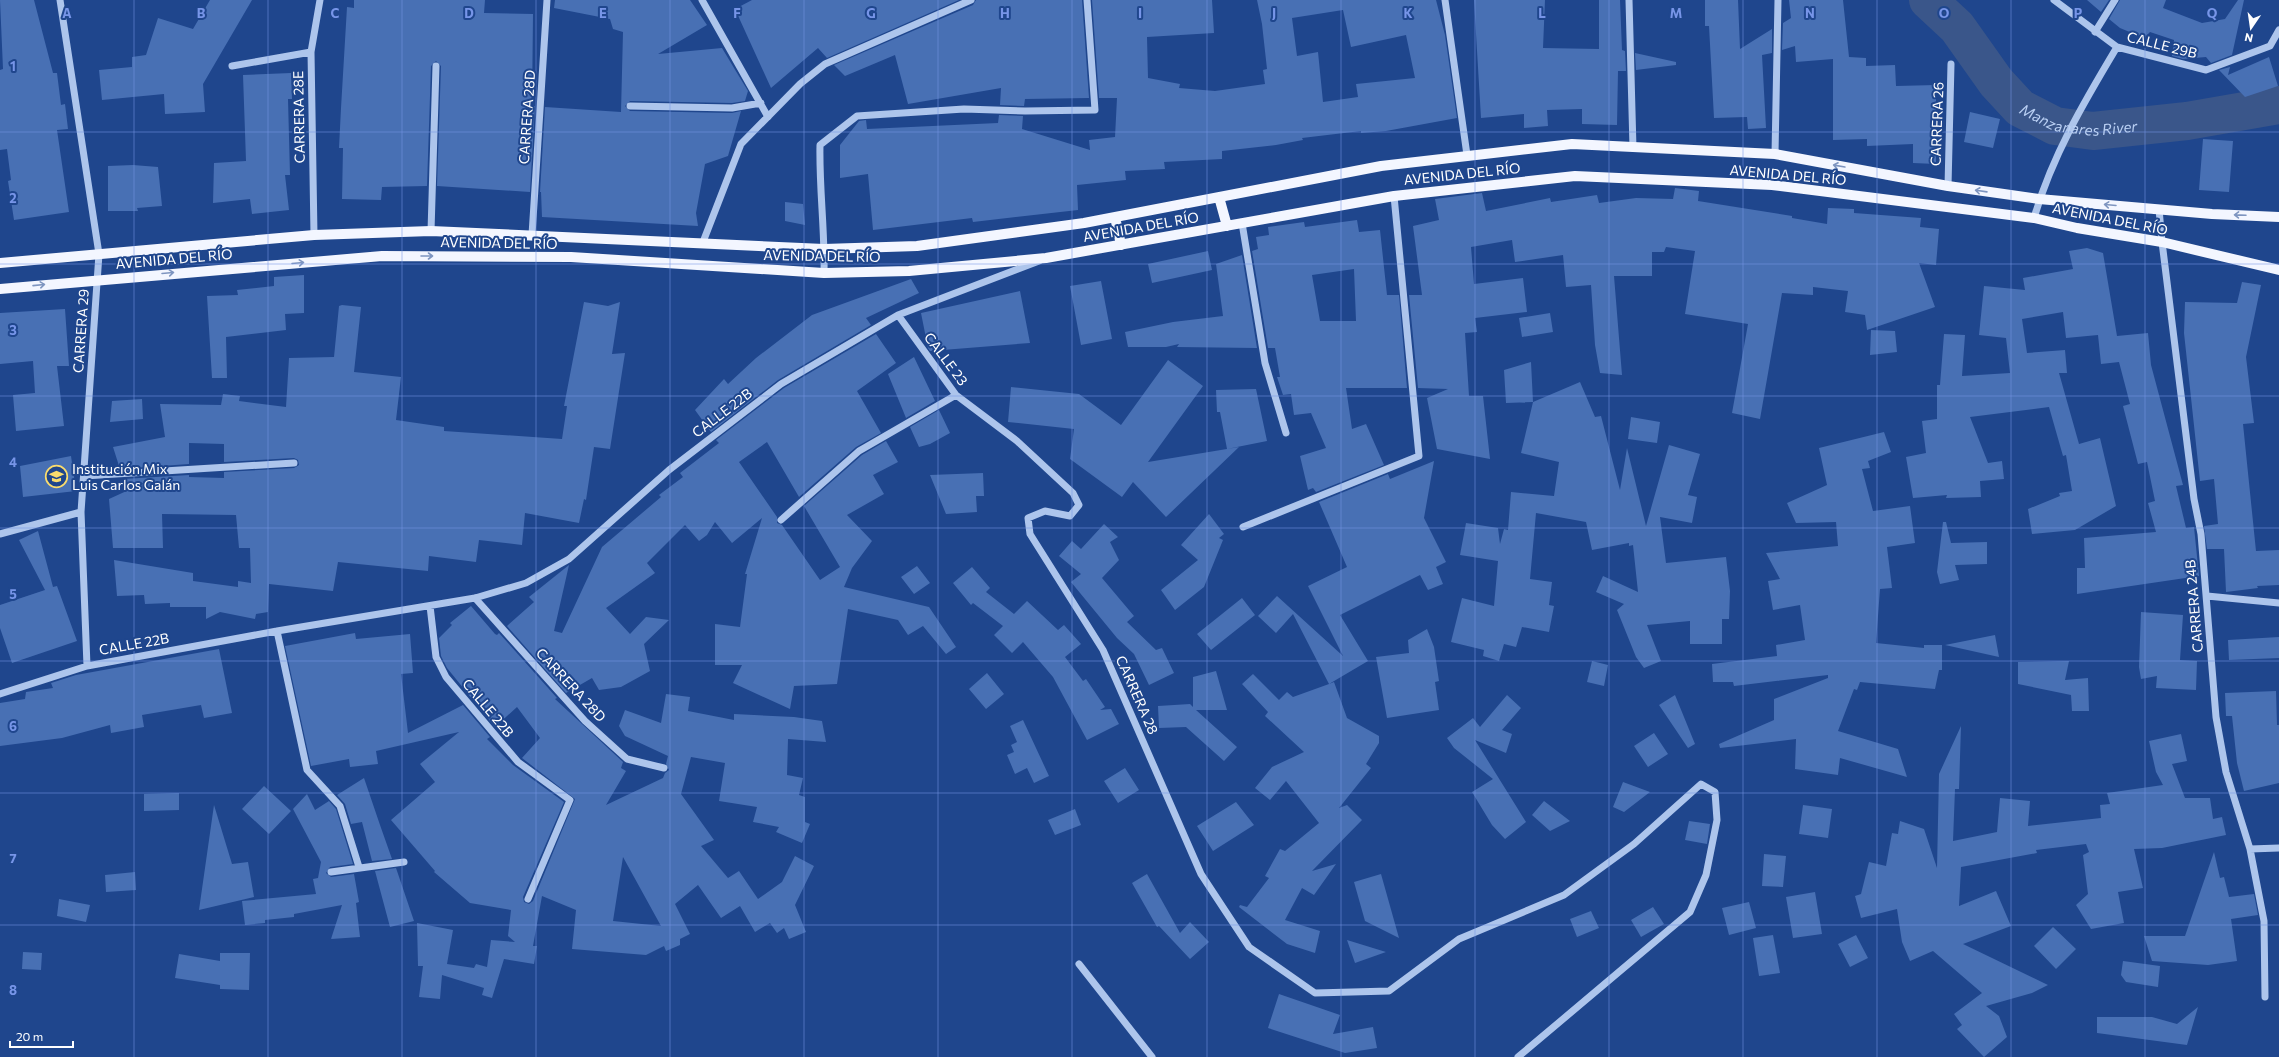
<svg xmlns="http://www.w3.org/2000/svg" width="2279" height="1057" font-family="Commissioner,sans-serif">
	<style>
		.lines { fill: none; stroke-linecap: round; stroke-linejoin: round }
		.river { stroke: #3a568a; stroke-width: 38 }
		.building { fill: #4870b4; fill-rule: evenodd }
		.minor { stroke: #adc5ec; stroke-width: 7 }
		.major { stroke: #f3f6ff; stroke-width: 10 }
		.oneway { stroke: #7e95c0 }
		.grid { fill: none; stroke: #7795e8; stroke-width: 1; stroke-opacity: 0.55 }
		.labels { text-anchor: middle; stroke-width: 4; stroke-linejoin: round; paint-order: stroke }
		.street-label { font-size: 14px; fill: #fff; stroke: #1f468d }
		.poi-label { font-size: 14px; fill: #fff; stroke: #1f468d; text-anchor: start }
		.water-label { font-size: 15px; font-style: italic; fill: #b9cff3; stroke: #1f468d }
		.grid-label { font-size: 13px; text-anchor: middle; font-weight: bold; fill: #7795e8; stroke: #1f468d; stroke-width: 4; stroke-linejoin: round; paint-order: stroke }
	</style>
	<rect width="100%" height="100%" fill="#1f468d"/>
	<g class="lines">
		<path class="river" id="s1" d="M1928 0 1957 27 1996 82 2020 108 2055 126 2093 131 2187 121 2279 105"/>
	</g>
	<path class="building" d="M0 0H34L53 73H57L61 105 65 104 68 129 57 130 69 212 14 220 8 181 11 180 7 149 0 150V70L3 69Z
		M210 0H252L203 84 205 112 165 114 164 94 102 100 99 70 132 67V57L146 55 158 18 193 29Z
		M354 0H485L484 13 533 14 532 106H535L530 192 437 186 441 66 436 61 431 66 427 186 382 187 381 200 342 199 343 148H339L341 108 347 7 354 8Z
		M555 0H690L707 25 658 54 722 48 734 68 748 91 745 101 732 103 630 101 625 106 630 111 732 113 741 111 728 156 705 164 696 213 698 226 542 217 541 192H540L545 107 621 112 623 32 613 29 610 19 554 8Z
		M752 0H959L827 58 818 48 771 88 735 9Z
		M976 0H1082L1089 98 1025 99 1024 106 1000 105 1001 88 908 104 895 55 845 76 834 65 973 5Z
		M1092 0H1212L1214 33 1147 37 1148 78 1180 84 1179 88 1215 91 1265 84 1263 70 1267 69 1262 24 1257 0H1436L1445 35 1457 118 1386 131 1361 133V131L1302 138 1303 140 1276 145 1222 151V159L1164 162 1165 169 1125 171 1126 180 1077 185 1078 210 973 222 972 218 873 230 868 174 840 178V145L859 121 866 120 867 129 998 123 999 115 1023 116 1022 129 1090 150 1089 140 1115 137 1117 98H1099ZM1343 10 1351 47 1406 35 1415 78 1356 84 1358 97 1323 102 1318 52 1297 56 1292 18Z
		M1474 0H1545L1543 48 1599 49V0H1620L1622 50 1625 51 1626 71H1618L1617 125 1582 124V109L1547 110 1548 126 1524 128V114L1481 118Z
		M1705 0H1738L1740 49 1772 29V53L1762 55 1766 128 1748 129 1747 117 1714 118 1709 26H1705Z
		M1789 0H1843L1849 57 1866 58V66L1895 65 1896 86 1936 85V164L1913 163V144L1867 146V139L1833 140V59L1796 62 1795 46 1782 50 1783 23 1791 18Z
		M2087 0H2109L2101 12Z
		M2120 0H2166L2163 8 2202 23 2225 19 2238 0H2244L2232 55 2211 63 2206 57 2183 59 2172 56 2174 40 2150 32 2144 38 2120 28 2109 19Z
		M1635 53 1676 62V65L1636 70Z
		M2269 57 2278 86 2245 97 2219 70 2230 67 2228 75Z
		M291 73 292 99H288L290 175H285L289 210 252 214 250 199 213 203 214 163 246 161 243 75Z
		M1970 112 2000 119 1993 148 1964 142Z
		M2203 139 2233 141 2229 192 2199 190Z
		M133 165 158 167 162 206 137 208 138 211H108V166Z
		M1675 188 1699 191 1698 201 1792 216V218L1827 224 1828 208 1854 209V213L1921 218 1920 227 1939 229 1936 265 1919 263 1935 307 1867 330 1865 315 1845 312 1848 291 1813 287V295L1782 293 1760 419 1732 413 1748 324 1685 314 1695 251 1666 247 1664 252H1652V276H1614L1622 375 1600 373 1595 345 1591 285 1566 287 1563 255 1515 262 1512 240 1471 247 1474 284 1523 278 1527 312 1475 318 1477 332 1465 333 1469 396H1483L1490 459 1437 449 1427 398 1448 389 1418 388 1409 295H1422L1413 226 1439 220 1435 199 1482 193 1486 211 1550 198 1551 202 1597 195 1599 203 1636 198 1673 199Z
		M785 202 803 204 805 225 785 221Z
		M1357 220 1359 232 1380 230 1387 295H1399L1407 388H1346L1352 429 1366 424 1384 465 1316 492 1313 488 1308 490 1300 456 1326 448 1311 413 1294 415 1291 394 1283 395 1277 377H1280L1275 348H1268L1252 251 1258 249 1256 237 1269 235 1268 227 1304 222 1305 227ZM1354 269 1356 321H1320L1312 275Z
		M2087 248 2103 253 2117 336 2148 333 2151 365 2183 485 2176 486 2186 528 2194 527 2199 576 2077 594V568H2085L2084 538 2156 532 2148 503 2155 501 2147 462 2138 464 2123 406 2130 404 2119 362 2101 364 2098 335 2066 338 2063 312 2022 319 2027 353 2065 350 2067 373H2059L2079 444 2100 438 2116 506 2075 530 2032 534 2028 509 2060 496 2059 493 2072 491 2066 455 2063 456 2049 407 1970 417 1988 463 2002 461 2004 479 1980 481 1981 497 1946 498 1947 495 1913 498 1906 457 1926 453 1922 421 1937 419V385H1940L1944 334 1965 335 1962 376 2010 373 2006 338 1979 335 1984 286 2025 290 2023 278 2073 269 2069 251Z
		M1208 251 1212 270 1152 283 1148 264Z
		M1242 255 1257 348 1177 347 1179 344 1166 347H1128L1125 332 1173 322 1223 316 1216 264Z
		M304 275V313L285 314 286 330 226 337 227 378H212L207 296 238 295 237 290 274 286V277Z
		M911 279 919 293 866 318 871 325 778 380 711 432 695 410 724 379 728 384 756 358 812 315Z
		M1101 281 1112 339 1081 345 1070 286Z
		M2242 282 2261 285 2246 357 2254 423 2243 424 2256 551 2279 550V585L2257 586 2258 588 2226 592 2224 549H2207L2204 526 2218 524 2214 479 2200 481 2184 333 2185 302 2237 303Z
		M1020 291 1030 343 930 351 928 348 921 313Z
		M584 302 608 306 620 302 612 354 625 353 610 449 594 447 586 500 584 499 579 523 525 513 522 545 479 540 476 562 429 556 428 571 338 562 333 591 269 584 268 612 256 614 255 619 220 612 206 619V607H170V603L145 604 144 595 117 596 114 560 193 573V581L238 587V581L251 583 250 548H239L236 515 162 514 163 548H113L109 499 144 483 125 485 123 479 189 475V477L224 478V472L294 468 299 465 298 460 294 458 224 462V444L189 443V464L120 469 113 447 165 437 160 404 221 405 223 394 240 396 239 401 286 407 289 358 334 357 339 306 342 305 361 307 354 372 401 377 396 420 444 427V431L562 439 567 406H564Z
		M65 309 69 366H57L64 426 16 431 13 395 35 393 33 361 0 364V313Z
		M1550 313 1553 332 1522 337 1519 318Z
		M1871 330 1895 331 1897 352 1870 355Z
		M876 334 896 363 857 391 881 433 856 447 799 497 767 442 739 462 777 517V523L782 525 820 580 840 567 804 506 862 455 886 441 898 462 873 475 884 494 847 515 872 541 852 568 844 587 929 607 956 647 946 654 923 626 908 635 898 620 848 609 837 684 794 686 790 709 733 683 742 665H715V624L740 627 747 574H745L762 518 732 543 715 522 707 535 699 541 685 525 647 563 655 573 606 608 630 634 646 617 669 620 644 644 650 671 621 687 599 690 592 678 566 693 507 626 534 602 529 597 569 565 554 631 562 633 602 547 661 497 659 495 683 477 680 473 719 443 716 440 784 388Z
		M914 357 935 401 906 418 888 374Z
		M1168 360 1203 386 1148 462 1239 447 1166 517 1133 482 1122 497 1070 459 1074 429 1008 422 1011 387 1079 394 1121 425Z
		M1531 362 1533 402 1506 403 1504 370Z
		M1580 382 1595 417 1601 416 1620 490 1627 448 1646 526 1669 445 1700 454 1688 495 1697 497 1692 523 1660 517 1666 563 1726 557 1730 591 1729 619H1722V644H1690V621L1647 625 1661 661 1644 668 1636 657 1617 610 1624 604 1596 592 1603 576 1638 592 1633 545 1629 546V543L1592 550 1586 522 1536 513 1530 579 1552 582 1549 605 1554 606 1549 632 1522 627 1516 647 1504 644 1499 661 1483 656 1484 650 1451 642 1462 598 1494 606 1498 561 1460 555 1466 523 1498 528 1500 544 1504 529 1508 530 1511 492 1554 496 1559 462 1521 453 1533 402Z
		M1256 389 1267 441 1227 449 1220 412H1217L1216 390Z
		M142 399 143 419 110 422 112 401Z
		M939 410 950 433 930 444 919 447 910 427Z
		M1631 417 1660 422 1657 443 1628 439Z
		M1884 432 1891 452 1868 461 1870 468 1862 469 1873 511 1910 506 1915 543 1887 547 1892 588 1880 589 1876 643 1924 648V645H1942V670H1939L1935 689 1860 682 1857 690 1854 689 1838 731 1898 749 1907 777 1840 758 1838 775 1795 769 1796 739 1720 748 1719 744 1774 720V699L1828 678V675L1734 686 1733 682H1713L1712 664 1777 656 1776 645 1805 640 1800 605 1773 610 1768 581 1780 579 1766 553 1838 546 1836 522 1796 523 1787 503 1827 485 1819 448Z
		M71 456 76 491 23 497 20 466Z
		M1434 461 1424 518 1446 562 1436 567 1443 584 1428 590 1420 575 1340 615 1368 661 1329 684 1334 682 1347 718 1379 736V743L1366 764 1371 768 1339 808 1347 805 1362 820 1312 871 1336 864 1314 895 1302 888 1285 920 1320 931 1315 953 1287 944 1239 907 1240 905 1247 907 1269 878 1265 876 1280 849 1285 851 1319 823 1286 781 1270 800 1255 788 1272 767 1304 752 1265 716 1268 712 1242 684 1253 674 1279 700 1287 692 1293 697 1329 684 1293 614 1276 633 1258 616 1277 596 1343 656 1308 586 1347 567 1319 502 1388 474 1390 479Z
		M983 473 984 496H976L977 512 946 514 930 475Z
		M1209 514 1224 534 1219 538 1223 540 1204 587 1175 610 1161 590 1198 560 1181 545Z
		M1943 522H1946L1951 543 1987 542V564L1955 565 1959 580 1940 584 1937 572Z
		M1104 524 1118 537 1110 542 1119 560 1102 578 1134 616 1127 622 1156 650 1162 648 1174 673 1149 685 1134 654 1117 638 1071 582 1081 574 1059 556 1072 541 1081 549Z
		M38 531 53 587 57 586 77 641 12 663 0 628V605L45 590 19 540Z
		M917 566 930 583 914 594 901 577Z
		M972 567 990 588 986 592 1014 614 1027 601 1058 630 1064 625 1081 644 1065 657 1083 681 1086 679 1105 707 1100 710 1111 709 1119 724 1087 740 1053 677 1023 642 1012 653 994 635 1003 626 973 603 971 605 953 583Z
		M1242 598 1255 615 1211 650 1197 634Z
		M471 606 495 634 497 635 499 633 557 698 555 699 623 762 621 768 626 771 606 805 663 778 665 773 669 770 666 764 668 756 625 736 619 726 625 710 661 723 666 694 690 697 688 711 734 720V714L794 717 822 721 826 742 788 739 787 775 803 778 799 795 805 797V822L810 824 802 843 776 832 779 827 753 822 757 807 719 801 725 763 691 757 681 794 714 840 701 846 728 878 739 871 758 899 782 882 795 856 814 866 795 905 806 932 789 939 784 928 777 933 770 923 755 932 740 906 721 918 698 885 675 904 690 934 680 939V945L666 951 664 946 646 955 572 949 576 910 542 896 533 946H537L534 964 504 959 492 998 482 995 484 988 442 975 440 999 419 997 423 966H418L417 923 453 930 447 964 474 968 476 964 487 967 491 940 515 942 508 936 511 910 470 903 434 872 435 871 391 820 435 782 420 764 459 732 376 751 378 764 350 767 349 759 311 766 285 646 355 633 356 639 410 634 413 673 401 674 408 733 463 705 490 737 487 739 513 765 564 802 523 897 524 902 529 904 533 901 575 799 522 758 540 738 517 707 495 727 447 668 441 656 439 638 452 625 450 623ZM623 857 661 926 613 921Z
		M2141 612 2183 615 2180 660 2197 661 2196 690 2156 688 2157 676 2141 679 2139 667Z
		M1427 629 1434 647 1439 681 1435 682 1439 710 1387 718 1376 657 1409 653 1408 640Z
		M1995 635 1999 657 1945 645Z
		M2279 637V658L2229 660 2228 640Z
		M219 649 232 713 204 718 201 705 142 715 144 727 111 733 110 725 62 738 0 746V703L25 699 26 692 53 688 51 683 76 675Z
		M1592 661 1608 665 1604 686 1587 682Z
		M2069 661 2065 680 2088 678 2089 711H2072L2071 695 2018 684V662Z
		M1216 671 1227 710H1196L1237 747 1224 761 1186 727 1159 728 1158 706 1190 704 1193 707V677Z
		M987 673 1004 694 986 709 969 689Z
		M2276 691 2277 725H2279V783L2244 791 2237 763 2232 716H2226L2225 693Z
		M1507 695 1521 708 1502 730 1512 734 1506 753 1475 740 1526 822 1505 839 1492 825 1472 792 1493 779 1454 748 1447 738 1473 718 1480 727Z
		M1675 695 1695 744 1688 748 1659 705Z
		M1023 720 1049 776 1034 783 1027 768 1015 774 1007 755 1014 752 1011 745 1017 742 1010 726Z
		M1961 726 1959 789H1955L1953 841 1997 832 2000 798 2030 801 2028 826 2101 818 2100 805 2110 804 2107 793 2163 785 2156 772 2149 741 2181 734 2187 761 2172 764 2185 798H2210L2213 819 2222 817 2226 835 2162 848 2134 849 2143 888 2118 892 2124 923 2091 929 2076 905 2088 894 2083 855 2089 852 2086 844 2036 850 2037 853 1961 867 1959 906 1996 891 2011 926 1963 944 2048 985 2032 993 1986 1006 1999 1016 2007 1037 1984 1057 1957 1029 1962 1025 1954 1014 1982 993 1933 951 1910 961 1902 942 1897 909 1861 918 1855 896 1861 894 1869 862 1886 866 1892 833 1898 834 1900 821 1924 829 1937 868 1939 774Z
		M1654 733 1668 754 1648 767 1634 746Z
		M1125 768 1139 790 1118 803 1104 781Z
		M364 778 380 825 392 859 372 861 362 822 351 824 345 804 337 795Z
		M1623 782 1650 792 1624 812 1613 807Z
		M264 786 291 811 269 834 242 809Z
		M179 793V810L144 811V794Z
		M307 794 315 810 329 801 336 809 353 864 330 867 326 873 331 877 354 874 359 902 356 903 360 937 331 939 342 905 294 914V917L265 920V923L245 925 242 901 316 894 313 879 318 878 321 862 293 809Z
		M1544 801 1570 821 1550 831 1532 815Z
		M1236 802 1254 825 1213 851 1197 826Z
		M214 805 232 864 248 862 254 897 199 910Z
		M1803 805 1832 809 1828 838 1799 834Z
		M1075 809 1081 825 1055 835 1048 820Z
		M1689 821 1710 824 1707 844 1685 840Z
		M2214 852 2220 878 2224 877 2229 897 2254 894 2258 915 2231 919 2237 961 2208 965 2152 961 2144 936H2185Z
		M1764 854 1786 856 1783 887 1762 886Z
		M396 868 414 921 390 927 375 871Z
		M135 872 136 890 106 892 105 875Z
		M1147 874 1180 933 1190 922 1209 942 1190 959 1159 926 1157 927 1132 883Z
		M1381 874 1399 938 1365 921 1354 882Z
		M1815 892 1822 934 1793 938 1786 897Z
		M59 899 90 905 86 922 57 916Z
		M1749 902 1756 928 1729 935 1722 908Z
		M1653 907 1664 924 1641 937 1631 920Z
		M1591 911 1599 928 1577 937 1570 919Z
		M2053 927 2076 949 2056 969 2034 946Z
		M1773 935 1780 973 1759 976 1753 938Z
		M1856 935 1868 958 1850 967 1838 944Z
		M1347 940 1386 952 1355 963Z
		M23 952 42 953 41 970 22 969Z
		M220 953H250L249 990 220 989V985L175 978 179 954 220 961Z
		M2123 961 2160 966 2158 987 2126 982 2121 975Z
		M1279 994 1340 1015 1333 1034 1373 1027 1377 1048 1345 1053 1268 1028Z
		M2198 1007 2187 1045 2097 1033V1017H2152L2177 1024Z"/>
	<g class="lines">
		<path class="minor" d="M60 0 99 254 81 512 87 666
			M702 0 768 117
			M1445 0 1467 155
			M1629 0 1633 148
			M2054 0 2117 47 2206 70 2270 46 2279 30
			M2095 32 2115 0
			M232 66 311 52
			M630 106 732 108 761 103
			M1775 154 1778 0
			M1948 186 1951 64
			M2159 209 2162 242 2194 499 2201 534 2216 717 2226 772 2250 849 2264 921 2265 997
			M2034 218C2052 156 2084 102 2117 47
			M1242 223 1265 363 1286 433
			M431 231 436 66
			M314 235 311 52 320 0
			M532 235 547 0
			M703 242 741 144 800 84 825 64 971 0
			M824 273C825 230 819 188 820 145L857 116 964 109 1025 111 1095 110 1087 0
			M898 315 956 395 1017 441 1073 493 1079 505 1070 516 1045 511 1028 518 1030 534 1103 650 1201 874 1249 947 1315 993 1389 991 1459 939 1564 895 1634 844 1701 784 1715 792 1717 820 1706 875 1690 912 1518 1057
			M84 476 294 463
			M781 520 859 451 956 395
			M1243 527 1419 456 1394 196
			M0 534 81 512
			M2207 596 2279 603
			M475 598 585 721 627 759 664 768
			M430 606 436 657 446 677 518 762 570 800 528 899
			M277 631 307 770 340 806 359 867
			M0 694 87 666 277 631 475 598 526 583 569 559 669 470 781 384 898 315 1039 261
			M2250 849 2279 848
			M331 872 404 862
			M1079 964 1152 1057"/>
		<path class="major" d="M1219 197 1227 226
			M1115 217 1121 245
			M0 263 314 235 431 231 824 249 917 246 1084 223 1381 166 1572 144 1775 154 1948 186 2039 199 2212 214 2279 217
			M0 289 382 256 571 257 824 273 909 271 1046 258 1394 196 1575 176 1772 185 2034 218 2077 228 2162 242 2279 270"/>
	</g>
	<defs><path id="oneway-shaft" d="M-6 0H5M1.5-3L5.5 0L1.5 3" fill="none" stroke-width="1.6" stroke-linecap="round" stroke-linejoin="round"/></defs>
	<g class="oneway">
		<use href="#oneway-shaft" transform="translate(1839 166) rotate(-170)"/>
		<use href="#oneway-shaft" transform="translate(1981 191) rotate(-172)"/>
		<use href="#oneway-shaft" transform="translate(2110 205) rotate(-175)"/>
		<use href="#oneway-shaft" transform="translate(2240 215) rotate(-178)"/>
		<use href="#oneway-shaft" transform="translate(427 256)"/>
		<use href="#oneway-shaft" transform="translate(298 263) rotate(-5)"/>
		<use href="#oneway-shaft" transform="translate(168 273) rotate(-5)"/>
		<use href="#oneway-shaft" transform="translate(39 285) rotate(-6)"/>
	</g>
	<path class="grid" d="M134 0V1057M268 0V1057M402 0V1057M536 0V1057M670 0V1057M804 0V1057M938 0V1057M1072 0V1057M1207 0V1057M1341 0V1057M1475 0V1057M1609 0V1057M1743 0V1057M1877 0V1057M2011 0V1057M2145 0V1057M0 132H2279M0 264H2279M0 396H2279M0 528H2279M0 661H2279M0 793H2279M0 925H2279"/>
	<defs>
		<symbol id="school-ring" viewBox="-11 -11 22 22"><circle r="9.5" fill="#1f468d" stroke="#fadc6d" stroke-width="1.5"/><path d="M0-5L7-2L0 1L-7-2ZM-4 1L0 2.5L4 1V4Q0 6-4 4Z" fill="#fadc6d"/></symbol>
	</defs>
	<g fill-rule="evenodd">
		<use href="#school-ring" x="44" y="464" width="25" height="25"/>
	</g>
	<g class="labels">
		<g class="street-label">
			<text transform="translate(2162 45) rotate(14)" y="5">CALLE 29B</text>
			<text transform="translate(299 117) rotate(-91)" y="5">CARRERA 28E</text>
			<text transform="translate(527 117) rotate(-86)" y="5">CARRERA 28D</text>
			<text transform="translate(1937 124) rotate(-88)" y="5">CARRERA 26</text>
			<text transform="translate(1462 174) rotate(-6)" y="5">AVENIDA DEL RÍO</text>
			<text transform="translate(1788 175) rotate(5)" y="5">AVENIDA DEL RÍO</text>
			<text transform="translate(2110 219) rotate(11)" y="5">AVENIDA DEL RÍO</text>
			<text transform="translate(1141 227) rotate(-10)" y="5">AVENIDA DEL RÍO</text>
			<text transform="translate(499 243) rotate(1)" y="5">AVENIDA DEL RÍO</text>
			<text transform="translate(822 256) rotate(1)" y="5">AVENIDA DEL RÍO</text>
			<text transform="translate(174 259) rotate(-5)" y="5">AVENIDA DEL RÍO</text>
			<text transform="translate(81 331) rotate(-86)" y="5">CARRERA 29</text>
			<text transform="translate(946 359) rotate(53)" y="5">CALLE 23</text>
			<text transform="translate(722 413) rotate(-37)" y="5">CALLE 22B</text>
			<text transform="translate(2194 606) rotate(-95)" y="5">CARRERA 24B</text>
			<text transform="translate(134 644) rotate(-10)" y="5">CALLE 22B</text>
			<text transform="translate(571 685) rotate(47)" y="5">CARRERA 28D</text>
			<text transform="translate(1137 695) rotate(66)" y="5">CARRERA 28</text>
			<text transform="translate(488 708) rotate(50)" y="5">CALLE 22B</text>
		</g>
		<g class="poi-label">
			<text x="72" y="474">Institución Mix<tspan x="72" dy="16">Luis Carlos Galán</tspan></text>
		</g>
		<g class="water-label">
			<text dy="5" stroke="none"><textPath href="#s1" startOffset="204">Manzanares River</textPath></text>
		</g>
	</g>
	<g class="grid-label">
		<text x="67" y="18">A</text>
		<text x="201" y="18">B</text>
		<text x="335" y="18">C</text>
		<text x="469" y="18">D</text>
		<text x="603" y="18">E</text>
		<text x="737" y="18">F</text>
		<text x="871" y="18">G</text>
		<text x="1005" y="18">H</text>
		<text x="1140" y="18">I</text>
		<text x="1274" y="18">J</text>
		<text x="1408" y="18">K</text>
		<text x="1542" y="18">L</text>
		<text x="1676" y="18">M</text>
		<text x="1810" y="18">N</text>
		<text x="1944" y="18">O</text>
		<text x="2078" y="18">P</text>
		<text x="2212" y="18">Q</text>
		<text x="13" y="71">1</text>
		<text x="13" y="203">2</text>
		<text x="13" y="335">3</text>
		<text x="13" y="467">4</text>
		<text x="13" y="599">5</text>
		<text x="13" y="731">6</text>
		<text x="13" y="863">7</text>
		<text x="13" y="995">8</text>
	</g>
	<g transform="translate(2251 28) rotate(193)" stroke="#1f468d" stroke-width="3" paint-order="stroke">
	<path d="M0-3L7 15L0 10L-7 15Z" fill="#ffffff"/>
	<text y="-6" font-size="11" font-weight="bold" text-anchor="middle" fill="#ffffff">N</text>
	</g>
	<path d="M10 1041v6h63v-6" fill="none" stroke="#ffffff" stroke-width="2"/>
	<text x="16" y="1041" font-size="12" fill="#ffffff" stroke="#1f468d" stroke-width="3" paint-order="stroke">20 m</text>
</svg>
